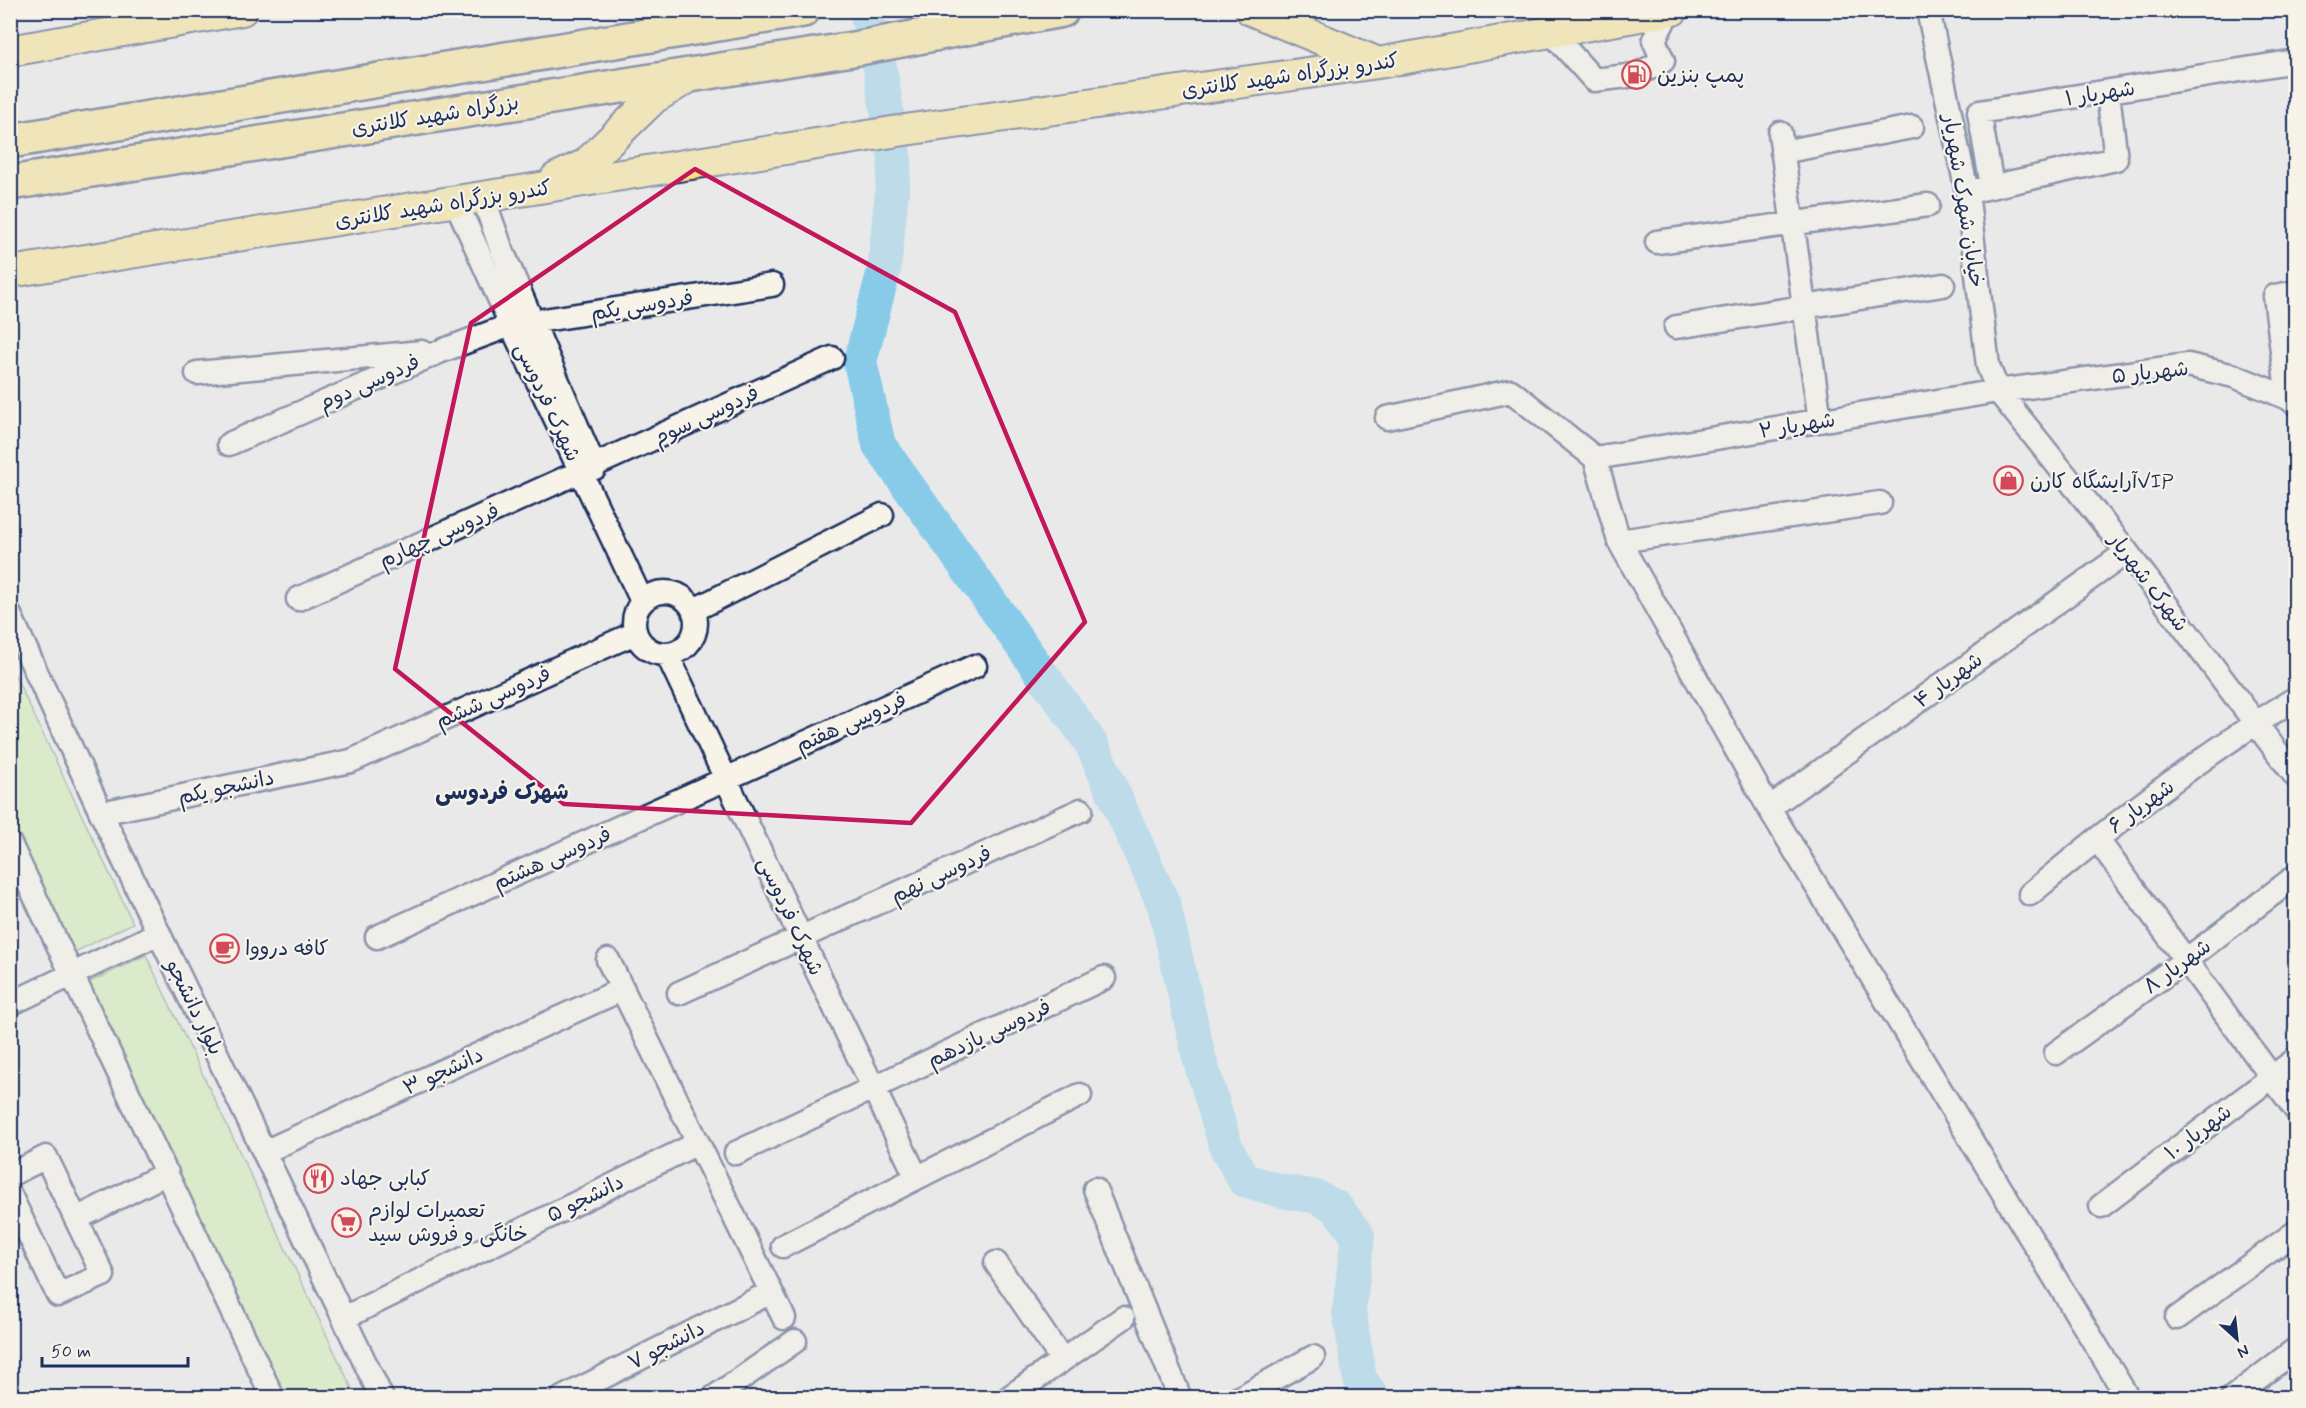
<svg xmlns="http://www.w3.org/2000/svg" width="2306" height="1408" font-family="Mynerve,'Playpen Sans Arabic',sans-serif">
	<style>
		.green { fill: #c7eba5; stroke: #718d82; stroke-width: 1.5 }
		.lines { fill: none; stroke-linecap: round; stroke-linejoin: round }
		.river { stroke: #88cbe9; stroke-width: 34 }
		.minor-casing { stroke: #1b2f5e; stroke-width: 27 }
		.major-casing { stroke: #1b2f5e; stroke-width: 34 }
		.highway-casing { stroke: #1b2f5e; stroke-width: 38 }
		.minor { stroke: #f7f3e8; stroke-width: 22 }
		.major { stroke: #f9e181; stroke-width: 30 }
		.highway { stroke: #f9e181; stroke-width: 33 }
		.marked { fill: none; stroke: #c2185b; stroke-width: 4.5; stroke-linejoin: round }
		.labels { text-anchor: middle; stroke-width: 4.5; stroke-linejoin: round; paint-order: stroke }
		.street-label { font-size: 21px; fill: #1b2f5e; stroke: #f7f3e8 }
		.poi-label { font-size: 21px; fill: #1b2f5e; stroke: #f7f3e8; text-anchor: start }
		.neighbourhood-label { font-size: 22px; font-weight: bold; fill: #1b2f5e; stroke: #f7f3e8 }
	</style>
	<rect width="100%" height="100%" fill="#eae9ea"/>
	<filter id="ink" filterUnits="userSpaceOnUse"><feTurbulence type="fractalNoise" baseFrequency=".0167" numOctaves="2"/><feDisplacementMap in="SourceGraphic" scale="12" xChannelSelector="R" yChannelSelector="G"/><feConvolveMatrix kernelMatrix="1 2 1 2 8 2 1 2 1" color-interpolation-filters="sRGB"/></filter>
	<g filter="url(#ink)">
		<path class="green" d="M11 667 133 923 73 953 11 822Z
			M146 955 356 1397H283L84 985Z"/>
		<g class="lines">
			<path class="river" d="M865 10 878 56 895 160 884 270 860 362 879 445 1091 743 1164 905 1199 1057 1226 1147 1244 1180 1281 1191 1317 1197 1336 1207 1358 1236 1349 1311 1360 1379 1374 1398"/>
			<defs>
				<path id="minor" d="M1928 10 1967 192 1988 366 1998 391 2127 552 2296 777
					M1551 32 1594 80 1636 75 1663 61 1654 40 1669 11
					M1780 133 1820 421
					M1782 152 1912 127
					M1992 186 1979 112 2296 61
					M1977 190 2116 159 2108 93
					M483 197 501 248 595 468
					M456 202 511 325 642 601
					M1657 242 1928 205
					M1676 327 1943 285
					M197 373 422 352
					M2288 398 2275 296 2296 292
					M1387 418 1511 391 1595 458 1619 541 1769 808 2128 1398
					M229 444 444 350 511 325 772 285
					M1595 458 1998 391 2188 365 2234 376 2288 398 2296 404
					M1619 541 1880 503
					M634 623a31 31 0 1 1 62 0a31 31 0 1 1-62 0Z
					M298 599 832 358
					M694 610 882 515
					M10 615 101 813 382 1398
					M667 654 801 938 916 1176
					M1769 808 2127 552
					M101 813 351 761 635 633
					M2097 839 2296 1110
					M10 844 273 1398
					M2030 894C2114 824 2202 755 2296 698
					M377 937 975 666
					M608 960 784 1318
					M679 993 1081 810
					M10 1004 159 933
					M2056 1053 2186 960 2296 876
					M264 1152 623 989
					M736 1153 1104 978
					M10 1175 46 1157 103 1275 58 1295 10 1195
					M1095 1189 1180 1398
					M2101 1206 2296 1059
					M76 1219 167 1173
					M783 1246 1080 1095
					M996 1263 1062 1360
					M344 1318 698 1143
					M2177 1318 2296 1232
					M562 1398 771 1292
					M713 1398 795 1341
					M1008 1398 1123 1318
					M1239 1398 1313 1357
					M2232 1398 2296 1349"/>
				<path id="major" d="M682 10 733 16
					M1251 10 1376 62
					M10 51 242 10
					M556 178 586 164 654 98 691 76
					M10 272 905 130 1378 63 1673 10"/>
				<path id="highway" d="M10 141 803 10
					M10 183 859 48 1062 10"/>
			</defs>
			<use href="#minor" class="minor-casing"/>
			<use href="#major" class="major-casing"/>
			<use href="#highway" class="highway-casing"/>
			<use href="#minor" class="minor"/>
			<use href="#major" class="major"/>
			<use href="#highway" class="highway"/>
		</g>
	</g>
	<path d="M0 0H2306V1408H0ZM695 169 955 312 1085 622 911 823 564 804 395 669 471 323Z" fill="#eae9ea" fill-opacity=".55" fill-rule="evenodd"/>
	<path class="marked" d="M695 169 955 312 1085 622 911 823 564 804 395 669 471 323Z"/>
	<defs>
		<symbol id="fuel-ring" viewBox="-11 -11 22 22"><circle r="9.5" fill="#f7f3e8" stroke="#d1495b" stroke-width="1.5"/><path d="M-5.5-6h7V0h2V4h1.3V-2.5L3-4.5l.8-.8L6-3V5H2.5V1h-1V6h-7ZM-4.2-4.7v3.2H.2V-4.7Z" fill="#d1495b"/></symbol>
		<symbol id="shop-ring" viewBox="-11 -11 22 22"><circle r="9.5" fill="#f7f3e8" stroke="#d1495b" stroke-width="1.5"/><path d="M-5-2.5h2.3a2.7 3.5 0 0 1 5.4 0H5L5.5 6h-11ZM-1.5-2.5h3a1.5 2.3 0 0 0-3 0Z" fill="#d1495b"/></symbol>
		<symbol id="cafe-ring" viewBox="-11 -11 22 22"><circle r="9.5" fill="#f7f3e8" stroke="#d1495b" stroke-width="1.5"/><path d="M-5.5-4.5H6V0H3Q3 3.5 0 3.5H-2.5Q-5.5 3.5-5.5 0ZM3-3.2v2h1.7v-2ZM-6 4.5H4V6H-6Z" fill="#d1495b"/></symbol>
		<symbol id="restaurant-ring" viewBox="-11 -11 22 22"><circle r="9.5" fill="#f7f3e8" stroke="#d1495b" stroke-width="1.5"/><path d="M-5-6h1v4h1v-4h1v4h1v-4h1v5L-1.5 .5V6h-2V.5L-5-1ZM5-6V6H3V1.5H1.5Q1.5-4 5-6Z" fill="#d1495b"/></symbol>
		<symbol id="supermarket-ring" viewBox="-11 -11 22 22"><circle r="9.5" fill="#f7f3e8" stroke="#d1495b" stroke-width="1.5"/><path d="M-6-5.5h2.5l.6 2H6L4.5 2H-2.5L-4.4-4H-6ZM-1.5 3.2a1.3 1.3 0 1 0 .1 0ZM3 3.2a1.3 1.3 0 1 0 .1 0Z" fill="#d1495b"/></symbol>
	</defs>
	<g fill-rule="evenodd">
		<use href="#fuel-ring" x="1620" y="58" width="33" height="33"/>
		<use href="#shop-ring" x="1992" y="464" width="33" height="33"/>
		<use href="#cafe-ring" x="208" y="932" width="33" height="33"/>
		<use href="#restaurant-ring" x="302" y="1162" width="33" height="33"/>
		<use href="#supermarket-ring" x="330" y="1206" width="33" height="33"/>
	</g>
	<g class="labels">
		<g class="street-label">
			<text transform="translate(1290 75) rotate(-8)" y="7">کندرو بزرگراه شهید کلانتری</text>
			<text transform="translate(2100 93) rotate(-9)" y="7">۱ شهریار</text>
			<text transform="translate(435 115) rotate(-9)" y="7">بزرگراه شهید کلانتری</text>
			<text transform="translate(1964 201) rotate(81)" y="7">خیابان شهرک شهریار</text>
			<text transform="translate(443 204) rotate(-9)" y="7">کندرو بزرگراه شهید کلانتری</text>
			<text transform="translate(642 305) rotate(-9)" y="7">فردوسی یکم</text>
			<text transform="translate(2150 372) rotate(-6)" y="7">۵ شهریار</text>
			<text transform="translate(369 382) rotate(-24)" y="7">فردوسی دوم</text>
			<text transform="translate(548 402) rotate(65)" y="7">شهرک فردوسی</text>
			<text transform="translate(706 415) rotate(-25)" y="7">فردوسی سوم</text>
			<text transform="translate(1797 425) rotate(-9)" y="7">۲ شهریار</text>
			<text transform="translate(439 535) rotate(-24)" y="7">فردوسی چهارم</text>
			<text transform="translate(2149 582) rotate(53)" y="7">شهرک شهریار</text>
			<text transform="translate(1948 680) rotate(-36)" y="7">شهریار ۴</text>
			<text transform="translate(493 697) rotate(-24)" y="7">فردوسی ششم</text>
			<text transform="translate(851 722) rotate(-24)" y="7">فردوسی هفتم</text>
			<text transform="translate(226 787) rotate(-12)" y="7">دانشجو یکم</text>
			<text transform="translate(2141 806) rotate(-36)" y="7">شهریار ۶</text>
			<text transform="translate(552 858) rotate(-24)" y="7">فردوسی هشتم</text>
			<text transform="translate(941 874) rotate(-25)" y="7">فردوسی نهم</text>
			<text transform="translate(791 916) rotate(65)" y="7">شهرک فردوسی</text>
			<text transform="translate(2177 966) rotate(-36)" y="7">شهریار ۸</text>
			<text transform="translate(195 1007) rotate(64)" y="7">بلوار دانشجو</text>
			<text transform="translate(989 1033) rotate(-25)" y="7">فردوسی یازدهم</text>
			<text transform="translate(443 1071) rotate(-25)" y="7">دانشجو ۳</text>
			<text transform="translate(2198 1132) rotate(-37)" y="7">شهریار ۱۰</text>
			<text transform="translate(585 1198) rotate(-26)" y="7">دانشجو ۵</text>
			<text transform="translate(666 1345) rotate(-27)" y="7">دانشجو ۷</text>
		</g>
		<g class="poi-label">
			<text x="1657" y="82">پمپ بنزین</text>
			<text x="2030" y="488">آرایشگاه کارنVIP</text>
			<text x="245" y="955">کافه درووا</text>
			<text x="340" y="1185">کبابی جهاد</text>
			<text x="368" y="1217">تعمیرات لوازم<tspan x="368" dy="24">خانگی و فروش سید</tspan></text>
		</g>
		<g class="neighbourhood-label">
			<text x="502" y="799">شهرک فردوسی</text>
		</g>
	</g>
	<rect width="2306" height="1408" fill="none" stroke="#f7f3e8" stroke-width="36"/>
	<rect x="18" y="18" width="2270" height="1372" fill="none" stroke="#1b2f5e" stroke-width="2" filter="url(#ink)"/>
	<g transform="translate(2237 1339) rotate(153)" stroke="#f7f3e8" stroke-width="4.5" paint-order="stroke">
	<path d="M0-4.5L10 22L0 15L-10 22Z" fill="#1b2f5e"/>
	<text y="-9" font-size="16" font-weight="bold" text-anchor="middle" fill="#1b2f5e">N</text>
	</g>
	<path d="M42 1357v9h146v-9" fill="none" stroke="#1b2f5e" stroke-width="3"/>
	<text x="51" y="1357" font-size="18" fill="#1b2f5e" stroke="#f7f3e8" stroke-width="4.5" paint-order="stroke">50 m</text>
</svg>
